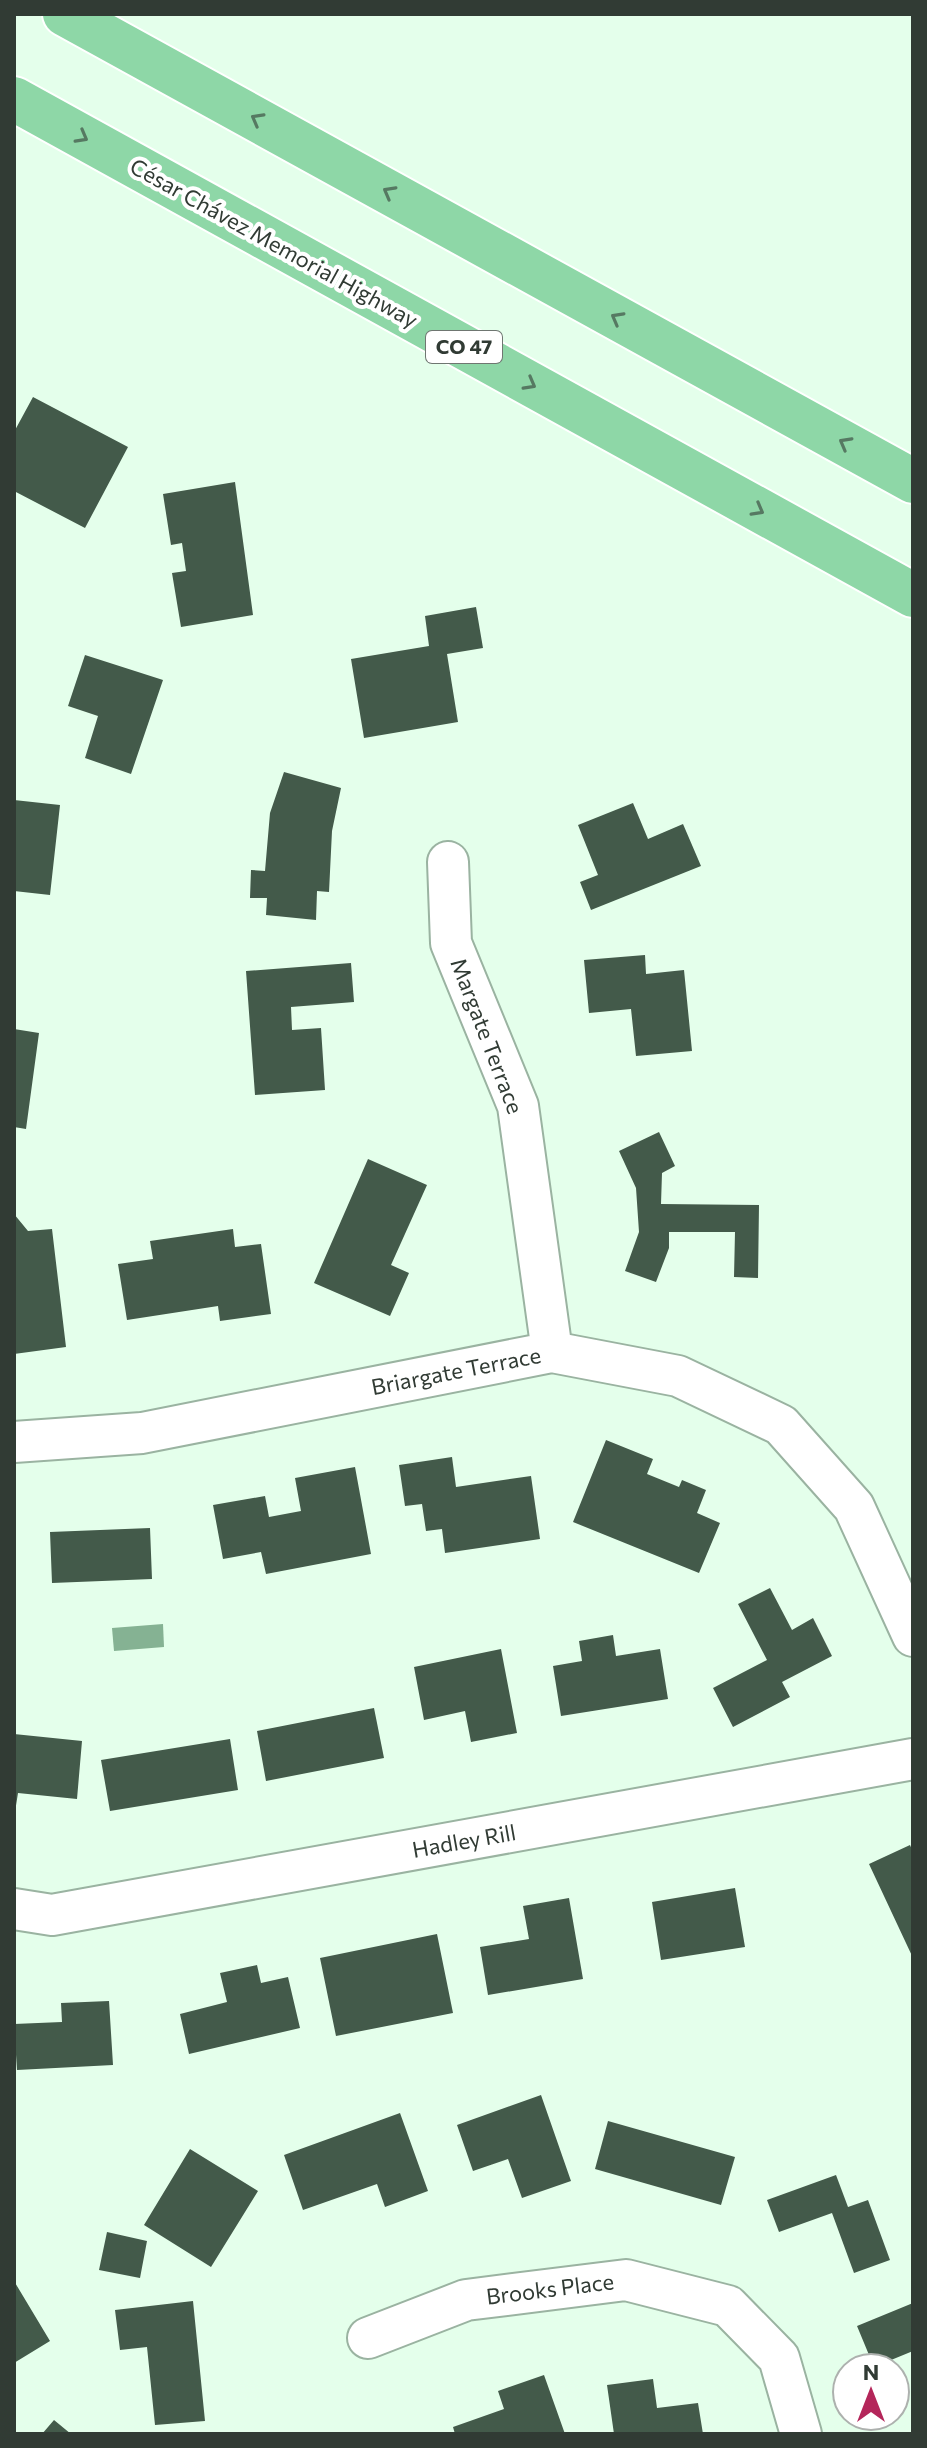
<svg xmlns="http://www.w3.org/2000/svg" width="927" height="2448" font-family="Commissioner,sans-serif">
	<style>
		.water { fill: #85b293 }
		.building { fill: #435a4a }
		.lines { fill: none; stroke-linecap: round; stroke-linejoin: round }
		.minor-casing { stroke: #9ab3a1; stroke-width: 44 }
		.highway-casing { stroke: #fff; stroke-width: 48 }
		.minor { stroke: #fff; stroke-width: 40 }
		.highway { stroke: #8ed7a7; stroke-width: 44 }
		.oneway { stroke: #567962 }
		.labels { text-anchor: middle; stroke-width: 8; stroke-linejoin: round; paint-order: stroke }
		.shield { fill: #fff; stroke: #6f7671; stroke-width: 2 }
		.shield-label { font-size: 20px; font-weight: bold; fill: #313b34 }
		.street-label { font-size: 22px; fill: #313b34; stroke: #fff }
	</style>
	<rect width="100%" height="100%" fill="#e4ffeb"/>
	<path class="water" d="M163 1624 164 1647 114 1651 112 1628Z"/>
	<path class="building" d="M33 397 128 447 85 528 14 491V432Z
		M235 482 253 615 181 627 172 573 186 571 182 543 171 545 163 494Z
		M476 607 483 648 447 654 458 722 364 738 351 659 429 646 425 616Z
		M85 655 163 680 131 774 85 758 98 716 68 706Z
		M284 772 341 788 332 831 329 892 317 891 316 920 266 915 267 898H250L251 870 265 871 270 813Z
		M14 800 60 805 50 895 14 891Z
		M633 803 648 839 683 824 701 866 591 910 580 882 598 875 578 825Z
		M645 955 646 974 684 970 692 1051 636 1056 631 1009 589 1013 584 960Z
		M351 963 354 1002 291 1007 292 1030 321 1028 325 1090 255 1095 246 971Z
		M14 1029 39 1033 26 1129 14 1127Z
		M659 1132 675 1166 662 1173 661 1204 759 1205 758 1278 734 1277 735 1232H669V1248L656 1282 625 1271 639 1232 636 1188 619 1151Z
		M368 1159 427 1185 391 1265 409 1273 390 1316 314 1283Z
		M14 1214 28 1231 52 1229 66 1347 14 1354Z
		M233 1229 235 1247 261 1244 271 1314 220 1321 218 1306 127 1320 118 1264 153 1259 150 1241Z
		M606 1440 653 1459 647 1474 679 1487 682 1480 706 1490 697 1513 720 1523 699 1573 573 1522Z
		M452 1457 456 1487 531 1476 540 1539 445 1553 442 1529 426 1531 422 1504 405 1506 399 1465Z
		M355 1467 371 1554 266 1574 261 1552 223 1559 213 1505 265 1496 269 1517 301 1511 295 1478Z
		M150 1528 152 1579 52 1583 50 1532Z
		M770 1588 792 1630 813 1618 832 1656 782 1682 790 1697 733 1727 713 1688 767 1660 738 1604Z
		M613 1635 616 1656 660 1649 668 1699 561 1716 553 1666 582 1661 579 1641Z
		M501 1649 517 1733 471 1742 465 1711 424 1720 414 1667Z
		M374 1708 384 1758 266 1781 257 1731Z
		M14 1734 82 1741 77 1799 18 1793 14 1818Z
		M230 1739 238 1790 110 1811 101 1760Z
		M910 1845 913 1852V1958L869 1864Z
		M735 1888 745 1947 661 1960 652 1902Z
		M569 1898 583 1979 488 1995 480 1947 529 1939 523 1906Z
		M437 1934 453 2013 336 2036 320 1958Z
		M257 1965 261 1983 288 1977 300 2028 189 2054 180 2014 227 2002 220 1973Z
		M109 2001 113 2065 17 2070 14 2024 62 2022 61 2003Z
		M541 2095 571 2181 522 2198 508 2159 473 2171 457 2125Z
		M400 2113 428 2191 385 2207 377 2184 303 2210 284 2155Z
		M608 2121 735 2157 721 2205 595 2169Z
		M190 2149 258 2191 211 2267 144 2225Z
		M836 2175 848 2207 868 2200 890 2260 854 2273 832 2213 779 2232 767 2200Z
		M107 2232 147 2241 140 2278 99 2270Z
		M14 2281 50 2341 14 2363Z
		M193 2301 205 2421 155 2425 147 2347 120 2350 115 2310Z
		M913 2303V2351L874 2367 857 2326Z
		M544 2375 565 2434H455L453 2427 504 2409 498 2391Z
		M653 2379 657 2408 698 2403 703 2434H614L607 2385Z
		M54 2420 71 2434H42Z"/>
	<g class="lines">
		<defs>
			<path id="minor" d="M448 862 451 943 518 1106 552 1352
				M14 1442 142 1433 552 1352 678 1376 781 1425 854 1507 913 1636
				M14 1909 52 1915 913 1759
				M368 2338 466 2300 626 2280 728 2306 779 2358 801 2434"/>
			<path id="highway" d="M65 14 913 481
				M14 99 913 595"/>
		</defs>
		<use href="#minor" class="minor-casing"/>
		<use href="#highway" class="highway-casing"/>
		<use href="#minor" class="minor"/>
		<use href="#highway" class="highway"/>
	</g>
	<defs><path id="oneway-chevron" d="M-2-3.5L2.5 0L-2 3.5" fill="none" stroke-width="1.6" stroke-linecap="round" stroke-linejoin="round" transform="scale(2)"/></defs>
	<g class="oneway">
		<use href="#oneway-chevron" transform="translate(257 119) rotate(-151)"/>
		<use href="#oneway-chevron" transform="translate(82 137) rotate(29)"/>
		<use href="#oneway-chevron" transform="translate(389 192) rotate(-151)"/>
		<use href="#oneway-chevron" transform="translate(617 318) rotate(-151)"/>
		<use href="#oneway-chevron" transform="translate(530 384) rotate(29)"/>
		<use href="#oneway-chevron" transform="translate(845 443) rotate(-151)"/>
		<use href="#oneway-chevron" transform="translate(758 510) rotate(29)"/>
	</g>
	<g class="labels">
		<rect class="shield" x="426" y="331" width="76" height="32" rx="6"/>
		<g class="shield-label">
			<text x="464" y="354">CO 47</text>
		</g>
		<g class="street-label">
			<text transform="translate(274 243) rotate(29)" y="8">César Chávez Memorial Highway</text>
			<text transform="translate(487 1036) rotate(69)" y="8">Margate Terrace</text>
			<text transform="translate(456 1371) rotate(-11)" y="8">Briargate Terrace</text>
			<text transform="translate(464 1841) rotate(-10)" y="8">Hadley Rill</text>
			<text transform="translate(550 2289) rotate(-7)" y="8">Brooks Place</text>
		</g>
	</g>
	<rect width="927" height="2448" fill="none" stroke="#313b34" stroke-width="32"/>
	<g transform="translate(871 2392)"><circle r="38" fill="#ffffff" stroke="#adb1ae" stroke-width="2"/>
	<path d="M0-6L14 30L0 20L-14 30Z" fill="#b4265a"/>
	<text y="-12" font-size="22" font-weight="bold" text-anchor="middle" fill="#313b34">N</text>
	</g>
</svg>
